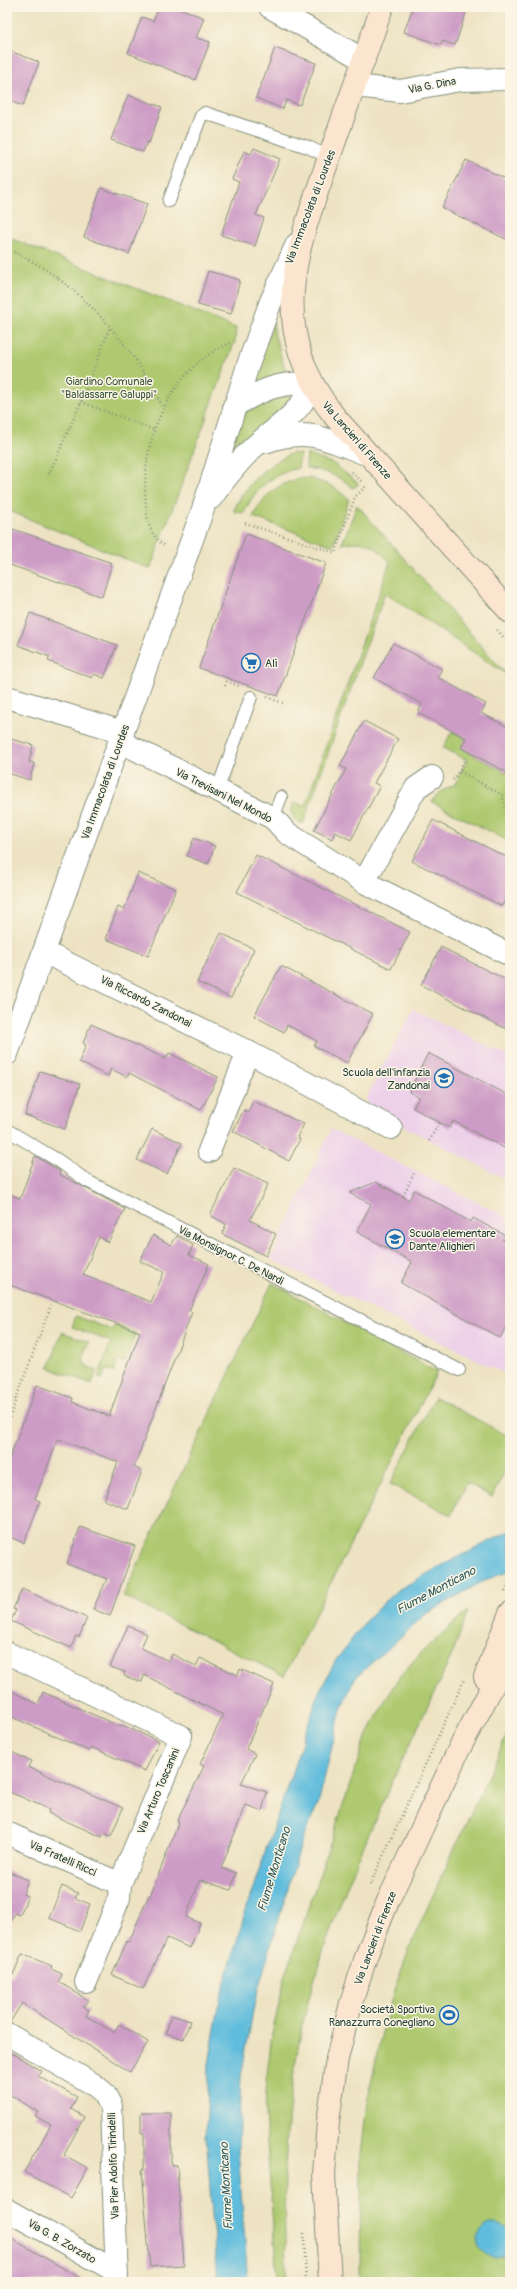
<svg xmlns="http://www.w3.org/2000/svg" width="517" height="2289" font-family="Pangolin,sans-serif">
	<style>
		.built { fill: #edd1e9 }
		.green { fill: #aec96f; stroke: #668352 }
		.water { fill: #5ebcdc; stroke: #3e7c88 }
		.building { fill: #cd9cc6 }
		.lines { fill: none; stroke-linecap: round; stroke-linejoin: round }
		.service-casing { stroke: #86907c; stroke-width: 14 }
		.minor-casing { stroke: #86907c; stroke-width: 24 }
		.tertiary-casing { stroke: #86907c; stroke-width: 24 }
		.secondary-casing { stroke: #86907c; stroke-width: 24 }
		.path { stroke: #86907c; stroke-width: 2.5; stroke-dasharray: 1 3; stroke-linecap: butt }
		.service { stroke: #fff; stroke-width: 12 }
		.minor { stroke: #fff; stroke-width: 22 }
		.tertiary { stroke: #fff; stroke-width: 22 }
		.secondary { stroke: #fce5cf; stroke-width: 22 }
		.labels { text-anchor: middle; stroke-width: 3; stroke-linejoin: round; paint-order: stroke }
		.street-label { font-size: 11px; fill: #1f3d34; stroke: #fcf5e5 }
		.park-label { font-size: 11px; fill: #3c5940; stroke: #fcf5e5 }
		.poi-label { font-size: 11px; fill: #1f3d34; stroke: #fcf5e5; text-anchor: start }
		.water-label { font-size: 12px; font-style: italic; fill: #2f5d5e; stroke: #fcf5e5 }
	</style>
	<rect width="100%" height="100%" fill="#fcf5e5"/>
	<filter id="ink" filterUnits="userSpaceOnUse"><feTurbulence type="fractalNoise" baseFrequency=".025" numOctaves="2"/><feDisplacementMap in="SourceGraphic" scale="8" xChannelSelector="R" yChannelSelector="G"/><feConvolveMatrix kernelMatrix="1 2 1 2 8 2 1 2 1" color-interpolation-filters="sRGB"/></filter>
	<filter id="wash" filterUnits="userSpaceOnUse"><feTurbulence type="fractalNoise" baseFrequency=".012" numOctaves="4" result="noise"/><feDisplacementMap in="SourceGraphic" scale="16" xChannelSelector="R" yChannelSelector="G"/><feGaussianBlur stdDeviation="0.9" result="paint"/><feColorMatrix in="noise" values="0 0 0 0 0 0 0 0 0 0 0 0 0 0 0 0 0 1.4 0 .05"/><feComposite in="paint" operator="in"/></filter>
	<g filter="url(#wash)">
		<rect width="100%" height="100%" fill="#ede3c3"/>
		<path class="built" d="M413 1009 510 1057V1181L370 1109 366 1098Z
			M331 1129 510 1219V1376L271 1259Z"/>
		<path class="green" d="M7 237 236 328 235 341 150 569 7 510Z
			M273 322 275 336 287 375 250 388Z
			M281 395 290 396 291 400 273 418 227 452 244 413Z
			M292 453 300 454 298 468C271 475 255 488 244 513L235 512 234 510C246 483 265 466 292 453Z
			M307 454 334 464 359 484 353 488C339 475 325 471 306 468Z
			M309 478 332 486 349 499 333 546 253 517C263 494 283 479 309 478Z
			M357 505 506 674 385 593 303 824C291 819 290 814 294 802L305 806 390 562C373 544 368 539 342 544Z
			M452 731 466 739 461 748 510 774V842L432 802 439 793 455 784 467 760 443 748Z
			M272 1283 437 1372 284 1676 123 1596Z
			M76 1316 112 1330 115 1325 136 1333 125 1362 118 1360 114 1372 106 1369 102 1379 98 1377 111 1342 72 1327Z
			M62 1332 89 1342 83 1358 86 1366 97 1370 92 1384 49 1368Z
			M435 1397 510 1437V1461L492 1497 467 1483 451 1515 390 1484Z
			M468 1611 454 1650C403 1761 345 1872 311 1991 285 2085 281 2185 287 2282H277L265 2115 267 2075 272 2034 285 1977 363 1746C372 1726 381 1706 393 1687 412 1657 442 1634 468 1611Z
			M510 1728V2282H360L361 2155 367 2103 380 2040 394 1990 413 1939Z"/>
		<path class="water" d="M510 1531V1571L485 1580 426 1614 355 1678 342 1706 318 1804 302 1841 256 1996 241 2076 238 2149 248 2282H217L206 2135 209 2064 220 1999 248 1903 319 1692 336 1660 368 1618 396 1591 439 1567Z
			M478 2240a17 17 0 1 1 34 0a17 17 0 1 1-34 0Z"/>
		<g id="blocks">
			<path class="building" d="M159 7H177L204 18 196 38 210 42 195 80 128 53 142 17 153 21Z
				M413 7H468L455 45 442 41 441 45 404 32Z
				M275 48 316 63 300 105 286 100 283 109 256 98Z
				M7 50 39 62 23 106 7 100Z
				M128 95 162 107 149 143 147 142 143 152 111 140Z
				M254 148 280 159 256 215 264 218 255 246 221 235 239 182 232 179 244 151 251 154Z
				M466 160 510 181V241L442 208Z
				M101 188 147 204 129 254 84 237Z
				M208 271 240 280 231 314 198 305Z
				M7 527 112 563 102 597 7 564Z
				M246 534 326 563 278 696 199 668Z
				M30 613 117 645 104 678 94 674 92 678 48 661 50 657 18 645Z
				M393 643 442 669 437 677 486 704 481 713 510 728V774L461 748 466 738 418 713 422 704 374 678Z
				M364 721 398 739 374 783 380 786 351 840 335 832 332 839 314 830 346 769 340 766Z
				M7 738 33 745 29 762 34 763 30 780 7 773Z
				M433 820 510 859V889L502 906 412 861Z
				M194 838 215 846 208 864 187 856Z
				M256 855 410 932 391 969 237 892Z
				M138 873 176 889 148 956 106 939 118 907 124 910Z
				M221 933 254 949 231 998 197 982Z
				M441 947 510 982V1031L421 985Z
				M281 966 373 1014 347 1063 314 1046 317 1041 287 1025 284 1032 254 1016Z
				M91 1024 166 1059 169 1053 218 1077 201 1110 129 1073 127 1077 111 1069 108 1076 79 1062 86 1045 83 1043Z
				M428 1053 510 1096V1151L453 1121 450 1128 413 1108 419 1097 409 1092Z
				M40 1071 80 1084 65 1129 25 1115Z
				M253 1101 304 1124 297 1137 300 1139 289 1161 233 1131 244 1110 248 1112Z
				M152 1129 182 1143 167 1174 137 1160Z
				M35 1156 60 1171 59 1174 125 1209 108 1242 99 1237 83 1275 151 1302 164 1272 140 1261 153 1235 171 1245 177 1236 193 1245 189 1255 209 1264 189 1311 192 1312 134 1467 142 1471 128 1509 104 1500 118 1462 58 1439 35 1499 40 1501 24 1543 7 1536V1465L37 1385 73 1398 72 1402 109 1416 140 1332 7 1284V1192L20 1199Z
				M234 1168 268 1184 250 1220 276 1234 266 1256 222 1234 226 1224 210 1215Z
				M376 1182 409 1200 414 1190 471 1222 473 1218 510 1238V1320L500 1338 401 1283 412 1262 357 1232 371 1204 349 1193Z
				M80 1527 135 1546 110 1616 93 1609 107 1579 67 1564Z
				M22 1589 87 1618 79 1637 76 1636 71 1648 11 1621 16 1610 13 1609Z
				M128 1626 147 1634 141 1648 169 1661 172 1654 196 1666 200 1658 238 1675 240 1669 274 1684 246 1749 255 1754 241 1784 267 1792 262 1811 246 1805 221 1868 236 1873 231 1890 200 1880 186 1917 200 1923 190 1948 167 1938 143 1989 112 1975 127 1941 129 1942 149 1895 150 1896 179 1822 177 1821 204 1766 200 1764 223 1715 144 1675 142 1682 124 1676 125 1672 110 1667Z
				M7 1689 38 1704 43 1692 121 1727 122 1725 159 1741 145 1771 91 1747 89 1751 7 1715Z
				M7 1750 31 1761 28 1767 123 1808 111 1836 103 1833 102 1837 48 1813 49 1810 42 1806 7 1791Z
				M7 1871 28 1880 23 1894 28 1896 20 1915 15 1913 7 1930Z
				M62 1886 78 1893 75 1898 90 1904 80 1931 49 1918Z
				M22 1954 52 1966 51 1969 62 1974 59 1982 88 2000 83 2007 89 2010 86 2016 114 2032 119 2024 148 2042 130 2072 22 2003 10 2022H7V1974L12 1977Z
				M171 2015 190 2021 184 2039 166 2033Z
				M12 2053 41 2071 38 2076 77 2097 71 2109 84 2117 64 2155 88 2168 71 2198 24 2172 51 2125 35 2116 38 2112 7 2093V2062Z
				M141 2113H171V2165H177L184 2265 150 2267 142 2170H144V2133H141Z
				M7 2236 87 2282H14L7 2278Z"/>
		</g>
	</g>
	<g filter="url(#ink)">
		<use href="#blocks" fill-opacity="0" stroke="#86907c" stroke-width="1"/>
		<g class="lines">
			<defs>
				<path id="service" d="M169 201 201 116 205 113 308 147 329 157
					M217 791 251 697
					M273 818 281 797
					M7 1130 59 1161 87 1181 459 1370"/>
				<path id="minor" d="M270 7 364 60
					M355 86 400 91 460 80 510 79
					M7 697 123 732
					M119 741 273 818 287 833 364 882 510 955
					M364 882 416 788 432 777
					M44 952 248 1052 391 1128
					M209 1151 248 1052
					M7 1653 181 1736 120 1884 119 1898 86 1982
					M7 1833 120 1884
					M7 2034 93 2084 104 2093 111 2106 117 2282
					M7 2210 117 2272"/>
				<path id="tertiary" d="M265 442C309 426 328 440 369 455
					M211 498C224 480 238 461 255 446 278 425 300 415 312 384 280 381 262 390 234 406
					M7 1054 203 509 248 365 271 301 297 244"/>
				<path id="secondary" d="M382 7C365 57 347 106 330 155 296 251 264 327 335 417L510 612
					M485 1677 510 1613
					M330 2282 324 2174 328 2121 337 2059 351 2003 367 1954 388 1901 459 1749 510 1654"/>
			</defs>
			<use href="#service" class="service-casing"/>
			<use href="#minor" class="minor-casing"/>
			<use href="#tertiary" class="tertiary-casing"/>
			<use href="#secondary" class="secondary-casing"/>
			<path class="path" d="M7 249C76 278 131 342 163 408
				M81 402 154 430
				M352 472 363 483
				M49 474 81 402 110 327
				M245 523 335 553 355 497 366 486
				M164 545C150 536 147 521 146 506 139 442 170 366 233 342
				M497 630 510 644
				M228 678 226 681 239 686
				M225 686 226 681
				M267 697 285 704
				M464 761 459 771 502 795 506 809 510 808
				M453 780 459 771
				M506 809 510 822
				M429 1141 440 1122
				M403 1196 415 1171
				M503 1240 510 1226
				M7 1398 16 1399 7 1427
				M16 1399 51 1305
				M505 1592 510 1580
				M370 1885 464 1680
				M304 2233 306 2282"/>
			<use href="#service" class="service"/>
			<use href="#minor" class="minor"/>
			<use href="#tertiary" class="tertiary"/>
			<use href="#secondary" class="secondary"/>
		</g>
	</g>
	<defs>
		<symbol id="supermarket-ring" viewBox="-11 -11 22 22"><circle r="9.5" fill="#fcf5e5" stroke="#1f6fb2" stroke-width="1.5"/><path d="M-6-5.5h2.5l.6 2H6L4.5 2H-2.5L-4.4-4H-6ZM-1.5 3.2a1.3 1.3 0 1 0 .1 0ZM3 3.2a1.3 1.3 0 1 0 .1 0Z" fill="#1f6fb2"/></symbol>
		<symbol id="school-ring" viewBox="-11 -11 22 22"><circle r="9.5" fill="#fcf5e5" stroke="#1f6fb2" stroke-width="1.5"/><path d="M0-5L7-2L0 1L-7-2ZM-4 1L0 2.5L4 1V4Q0 6-4 4Z" fill="#1f6fb2"/></symbol>
		<symbol id="stadium-ring" viewBox="-11 -11 22 22"><circle r="9.5" fill="#fcf5e5" stroke="#1f6fb2" stroke-width="1.5"/><path d="M0-5a6.5 5 0 1 0 0 10a6.5 5 0 1 0 0-10ZM-3.5-1.8h7v3.6h-7Z" fill="#1f6fb2"/></symbol>
	</defs>
	<g fill-rule="evenodd">
		<use href="#supermarket-ring" x="240" y="652" width="22" height="22"/>
		<use href="#school-ring" x="433" y="1067" width="22" height="22"/>
		<use href="#school-ring" x="384" y="1228" width="22" height="22"/>
		<use href="#stadium-ring" x="438" y="2004" width="22" height="22"/>
	</g>
	<g class="labels">
		<g class="street-label">
			<text transform="translate(432 85) rotate(-11)" y="4">Via G. Dina</text>
			<text transform="translate(310 207) rotate(-69)" y="4">Via Immacolata di Lourdes</text>
			<text transform="translate(357 440) rotate(49)" y="4">Via Lancieri di Firenze</text>
			<text transform="translate(105 782) rotate(-70)" y="4">Via Immacolata di Lourdes</text>
			<text transform="translate(224 795) rotate(27)" y="4">Via Trevisani Nel Mondo</text>
			<text transform="translate(146 1001) rotate(27)" y="4">Via Riccardo Zandonai</text>
			<text transform="translate(231 1255) rotate(27)" y="4">Via Monsignor C. De Nardi</text>
			<text transform="translate(158 1791) rotate(-67)" y="4">Via Arturo Toscanini</text>
			<text transform="translate(63 1858) rotate(24)" y="4">Via Fratelli Ricci</text>
			<text transform="translate(375 1938) rotate(-69)" y="4">Via Lancieri di Firenze</text>
			<text transform="translate(113 2166) rotate(-92)" y="4">Via Pier Adolfo Tirindelli</text>
			<text transform="translate(62 2241) rotate(30)" y="4">Via G. B. Zorzato</text>
		</g>
		<g class="park-label">
			<text x="109" y="385">Giardino Comunale<tspan x="109" dy="13">"Baldassarre Galuppi"</tspan></text>
		</g>
		<g class="poi-label">
			<text x="265" y="667">Alì</text>
			<text x="430" y="1076" text-anchor="end">Scuola dell'infanzia<tspan x="430" dy="13">Zandonai</tspan></text>
			<text x="409" y="1237">Scuola elementare<tspan x="409" dy="13">Dante Alighieri</tspan></text>
			<text x="435" y="2013" text-anchor="end">Società Sportiva<tspan x="435" dy="13">Ranazzurra Conegliano</tspan></text>
		</g>
		<g class="water-label">
			<text transform="translate(436 1590) rotate(-28)" y="4">Fiume Monticano</text>
			<text transform="translate(274 1869) rotate(-73)" y="4">Fiume Monticano</text>
			<text transform="translate(226 2186) rotate(-93)" y="4">Fiume Monticano</text>
		</g>
	</g>
	<rect width="517" height="2289" fill="none" stroke="#fcf5e5" stroke-width="24"/>
</svg>
